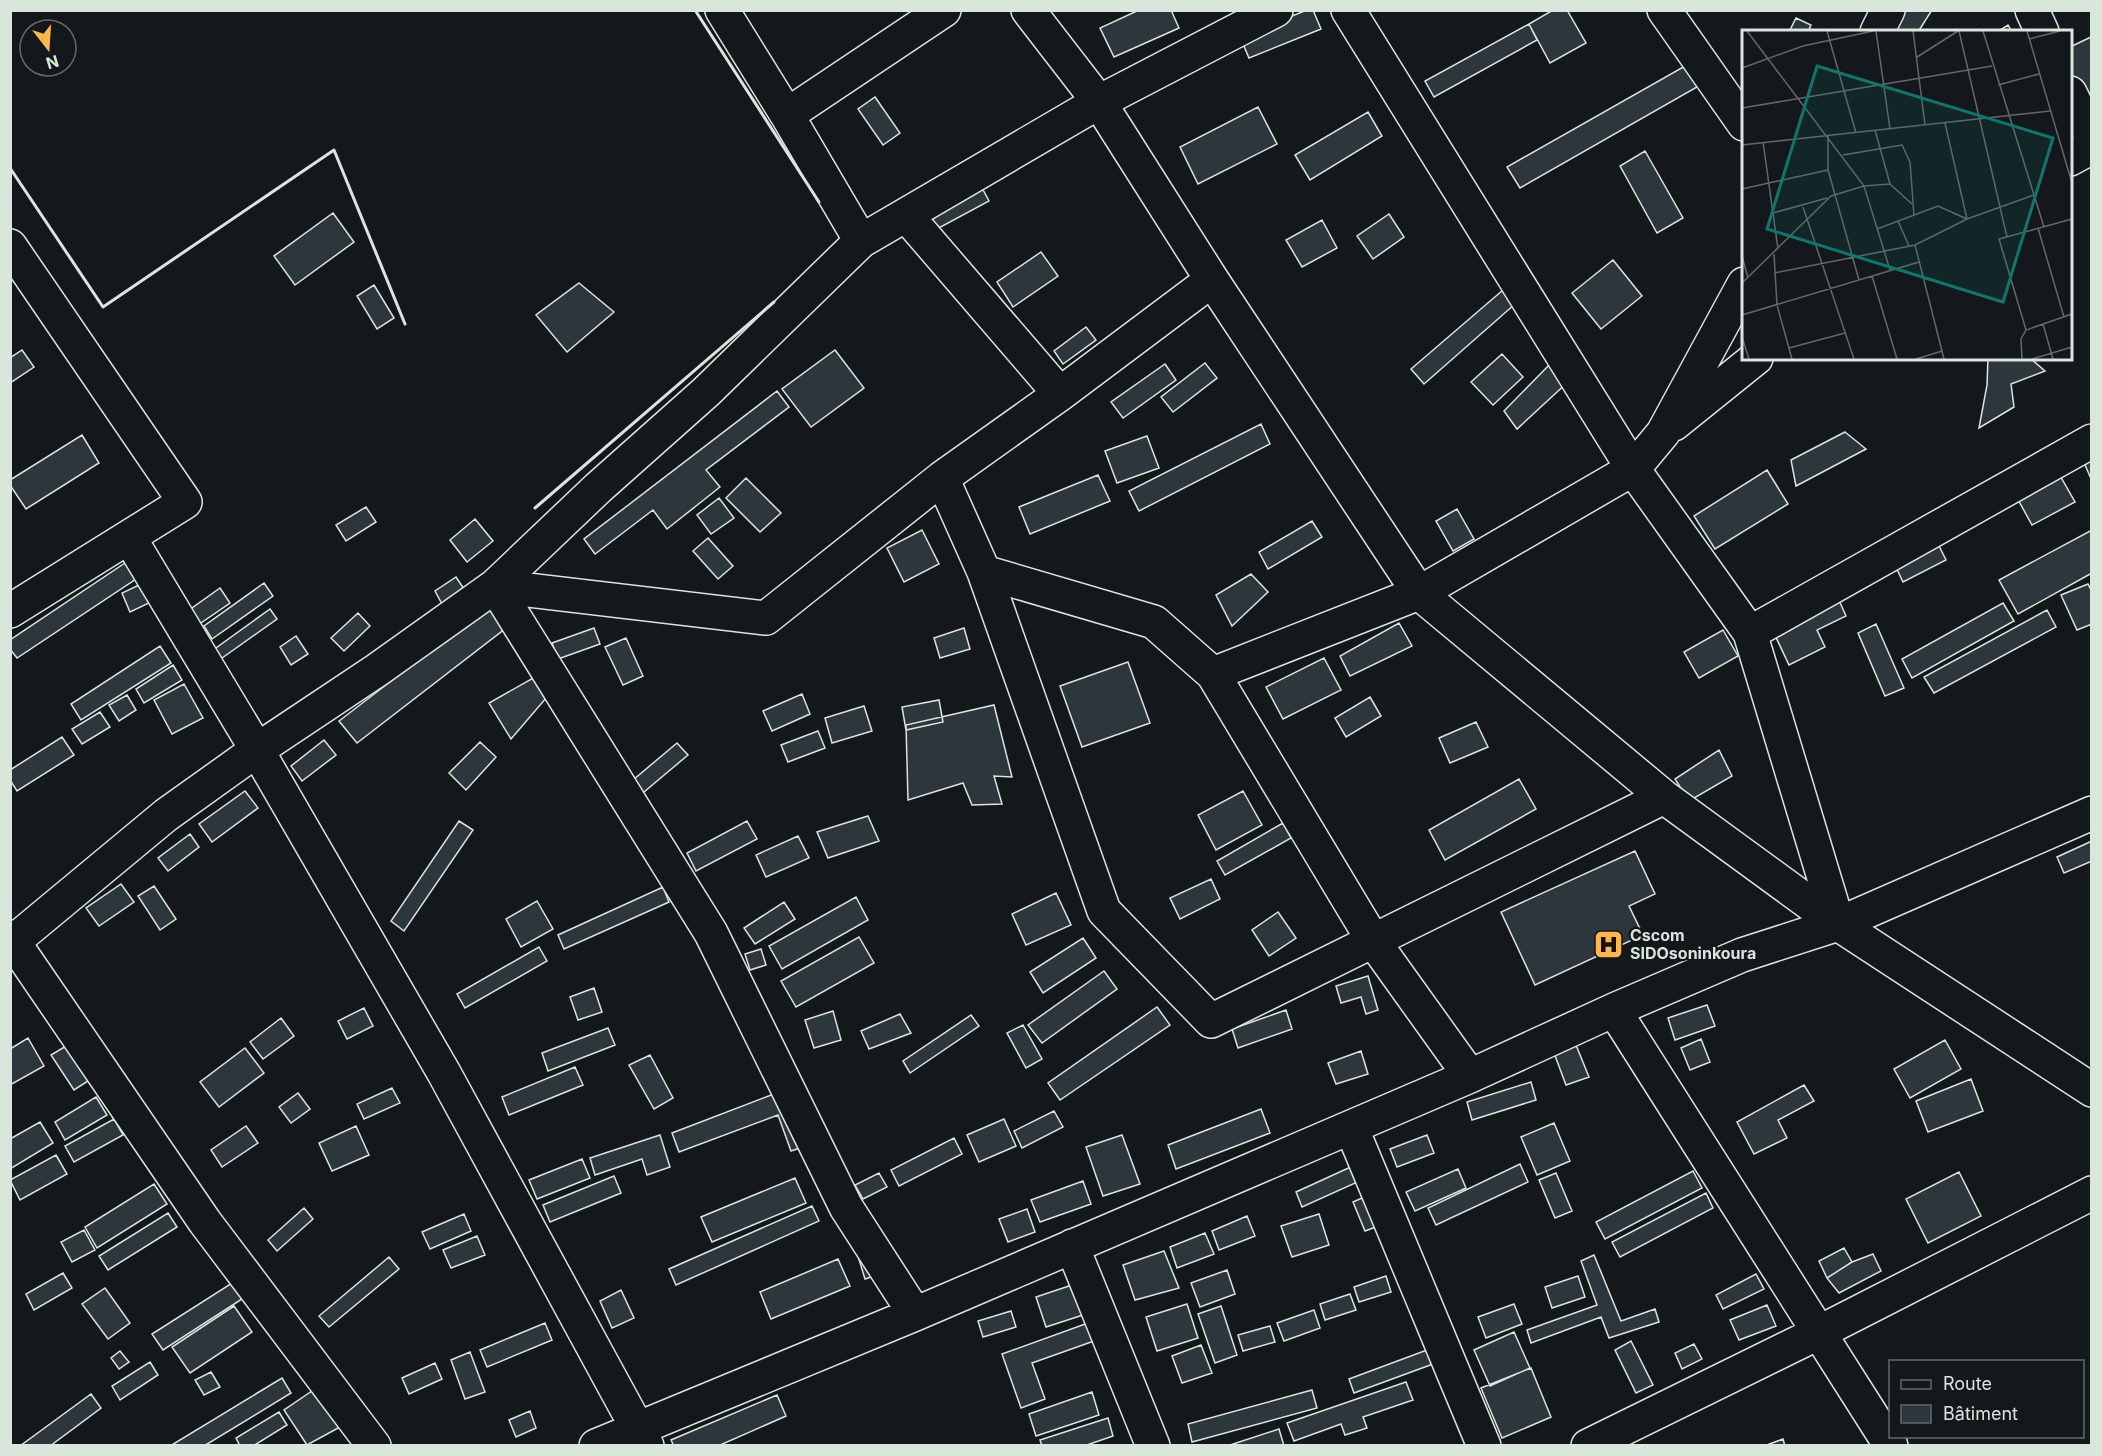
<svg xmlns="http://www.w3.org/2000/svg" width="2102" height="1456" font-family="Inter,sans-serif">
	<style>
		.building { fill: #2c363c; stroke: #d8e6dc; stroke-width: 1.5 }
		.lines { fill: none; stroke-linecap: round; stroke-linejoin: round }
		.minor-casing { stroke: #d8e6dc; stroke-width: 36 }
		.minor { stroke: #14181c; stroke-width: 33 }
		.wall { stroke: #d8e6dc; stroke-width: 3 }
		.labels { text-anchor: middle; stroke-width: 4.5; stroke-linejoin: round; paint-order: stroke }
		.poi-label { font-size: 16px; font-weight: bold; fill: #d8e6dc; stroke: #14181c; text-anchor: start }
		.inset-road { fill: none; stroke: #626a69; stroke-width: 1.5 }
		.view { fill: #0f766e; fill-opacity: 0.15; stroke: #0f766e; stroke-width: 3 }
		.inset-edge { fill: none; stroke: #d8e6dc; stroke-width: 3 }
	</style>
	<rect width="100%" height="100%" fill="#14181c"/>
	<path class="building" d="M1139 10H1171L1179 28 1114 57 1100 28Z
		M1307 10H1313L1321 29 1249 58 1240 37Z
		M1553 10H1567L1586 43 1550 63 1529 24Z
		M1893 10H1932L1918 32H1880Z
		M1796 18 1811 25 1808 32H1789Z
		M1529 24 1537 40 1434 97 1425 81Z
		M2008 25 2012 32H1997Z
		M2091 37 2092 38V121L2070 80V47Z
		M1685 66 1697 87 1520 188 1507 167Z
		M875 97 900 133 883 145 858 109Z
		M1258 107 1277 144 1198 184 1180 147Z
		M1368 112 1382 136 1310 180 1295 155Z
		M1645 151 1683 218 1657 233 1620 166Z
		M980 184 989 201 937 229 928 212Z
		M333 213 354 242 295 285 274 256Z
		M1389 214 1404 237 1373 259 1357 236Z
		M1322 220 1337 248 1302 267 1286 240Z
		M1041 252 1058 276 1013 307 997 282Z
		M1613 260 1642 296 1601 329 1572 293Z
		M579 283 614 312 567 352 536 315Z
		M374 285 394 318 377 329 357 296Z
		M1503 290 1515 304 1424 384 1411 369Z
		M1086 327 1096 340 1063 364 1054 351Z
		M22 350 34 367 10 383V358Z
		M835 350 864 388 811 427 782 389Z
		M1502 354 1523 377 1493 405 1471 382Z
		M1988 358H2030L2045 371 2011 384 2014 407 1979 428 1987 385Z
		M1552 362 1570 380 1517 429 1504 411Z
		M1205 363 1217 378 1173 412 1161 397Z
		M1165 364 1176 380 1123 418 1111 402Z
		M777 391 789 407 706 470 720 487 667 529 653 510 595 554 584 539Z
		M1261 424 1270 444 1139 511 1129 491Z
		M1845 432 1866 449 1796 486 1791 460Z
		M82 435 99 463 26 509 10 485V480Z
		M1147 436 1159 468 1117 483 1105 451Z
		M2092 454V481L2082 458Z
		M1767 470 1788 504 1715 549 1694 516Z
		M2058 472 2075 502 2032 525 2016 496Z
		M1098 475 1110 501 1030 534 1019 507Z
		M746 478 781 513 760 532 726 498Z
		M719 498 734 518 711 534 697 515Z
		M366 507 376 522 346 541 336 525Z
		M1457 509 1474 539 1453 551 1436 521Z
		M475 519 493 541 467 562 450 540Z
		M1312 521 1322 537 1268 569 1259 552Z
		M922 530 939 564 904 582 887 548Z
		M2092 530V573L2018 614 1999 580Z
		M708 538 733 566 718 579 693 551Z
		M1936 540 1946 560 1903 582 1893 561Z
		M128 561 139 577 17 658 10 649V640Z
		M1251 574 1268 592 1232 626 1216 595Z
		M456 577 464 589 442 604 435 591Z
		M264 583 273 596 212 639 204 626Z
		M141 584 149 603 130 612 122 593Z
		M2088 584 2092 592V624L2077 630 2061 595Z
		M220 588 230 603 195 627 185 613Z
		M1838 598 1846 616 1817 630 1825 647 1789 665 1773 631Z
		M2003 603 2014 621 1912 678 1902 659Z
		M489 606 506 628 357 743 339 721Z
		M270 609 277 619 215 663 209 653Z
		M2047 610 2056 627 1934 693 1924 677Z
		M358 613 370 626 344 651 331 638Z
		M1399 623 1412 646 1350 676 1340 656Z
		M1876 624 1904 688 1885 696 1858 633Z
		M594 628 600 644 558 659 552 643Z
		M964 628 970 649 940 658 934 638Z
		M1723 630 1738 656 1699 678 1684 652Z
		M296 636 308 654 291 665 280 647Z
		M626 638 643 676 623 685 605 647Z
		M160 646 171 663 81 720 71 704Z
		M1324 658 1341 690 1283 719 1266 687Z
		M1128 662 1150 723 1082 747 1060 686Z
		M173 665 182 680 144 703 136 689Z
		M535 677 547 697 511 739 489 703Z
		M184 684 203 718 172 734 154 700Z
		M802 694 810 714 772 731 763 711Z
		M127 695 136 710 119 721 109 705Z
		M1370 697 1381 716 1346 737 1335 718Z
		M939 700 943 722 906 730 902 707Z
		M994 705 1012 777 994 776 1002 804 972 805 963 783 908 800 906 725Z
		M864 706 872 731 832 743 825 718Z
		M100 712 110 727 82 744 72 729Z
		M1476 722 1488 747 1450 763 1439 738Z
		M818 731 825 748 788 762 781 745Z
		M62 737 74 755 17 791 10 780V770Z
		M324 740 336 755 302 781 291 766Z
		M480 742 496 757 466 790 449 773Z
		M677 743 688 755 638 797 627 785Z
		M1719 750 1732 776 1689 801 1675 779Z
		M1519 779 1536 809 1445 860 1429 830Z
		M245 791 258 808 212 842 199 824Z
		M1243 791 1262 825 1216 850 1198 815Z
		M868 816 879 841 828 858 817 832Z
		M459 821 473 830 404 931 391 921Z
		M747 821 757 839 696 871 687 853Z
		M1283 823 1291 838 1225 875 1217 861Z
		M190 834 199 847 168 871 158 858Z
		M798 836 809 858 766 877 756 855Z
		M2092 841V861L2064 873 2057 857Z
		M1635 851 1655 894 1629 906 1643 935 1535 985 1501 912Z
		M1211 879 1220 899 1180 919 1170 898Z
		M121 884 134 902 99 926 86 908Z
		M154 886 176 919 160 930 138 896Z
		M663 887 669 902 564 949 558 935Z
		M1056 893 1071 925 1026 945 1012 914Z
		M856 897 868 920 782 969 769 946Z
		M537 901 553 929 521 947 506 919Z
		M784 902 795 919 755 944 744 928Z
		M1278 912 1296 938 1269 956 1252 930Z
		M859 937 874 963 796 1007 781 981Z
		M1083 938 1096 958 1043 993 1030 972Z
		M539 947 547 961 465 1008 457 994Z
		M761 949 766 965 750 970 745 954Z
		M1104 971 1117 989 1042 1043 1028 1025Z
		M1368 976 1378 1010 1366 1014 1361 997 1341 1003 1336 986Z
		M594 988 602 1012 578 1020 570 997Z
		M1707 1005 1715 1026 1675 1040 1668 1018Z
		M1157 1007 1170 1025 1060 1100 1048 1083Z
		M364 1008 373 1026 347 1039 338 1021Z
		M1286 1010 1292 1029 1238 1048 1232 1029Z
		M833 1011 841 1040 814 1048 805 1020Z
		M900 1014 911 1033 869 1049 861 1031Z
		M971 1015 979 1026 910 1073 903 1061Z
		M281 1018 294 1036 263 1059 250 1042Z
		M1023 1025 1042 1059 1026 1068 1007 1033Z
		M608 1028 615 1045 548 1071 542 1053Z
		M28 1038 44 1066 10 1085V1049Z
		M1701 1039 1710 1062 1690 1070 1681 1048Z
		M1945 1040 1961 1069 1910 1098 1894 1069Z
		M1576 1045 1589 1077 1566 1085 1554 1053Z
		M66 1046 88 1081 74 1090 51 1055Z
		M245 1048 264 1073 219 1107 200 1082Z
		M1361 1051 1368 1074 1336 1084 1328 1063Z
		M650 1055 673 1098 654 1109 629 1065Z
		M575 1067 583 1085 509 1115 502 1097Z
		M1971 1079 1983 1111 1928 1132 1916 1101Z
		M1531 1082 1536 1100 1472 1120 1467 1102Z
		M1804 1085 1814 1101 1778 1120 1787 1138 1754 1154 1737 1122Z
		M392 1088 400 1103 364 1119 357 1104Z
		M787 1089 809 1145 791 1151 778 1115 679 1152 672 1133Z
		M298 1093 310 1109 291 1123 279 1107Z
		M96 1097 107 1115 65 1140 55 1122Z
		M1261 1109 1270 1133 1176 1169 1168 1145Z
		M1054 1111 1063 1127 1022 1148 1014 1131Z
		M114 1119 123 1135 74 1162 65 1146Z
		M1004 1119 1016 1146 979 1162 967 1135Z
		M40 1122 53 1143 10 1169V1139Z
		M1554 1123 1570 1161 1537 1175 1521 1137Z
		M246 1126 258 1143 222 1167 211 1150Z
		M356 1126 369 1155 332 1171 319 1143Z
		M660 1135 670 1167 647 1175 642 1159 595 1175 590 1158Z
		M1122 1135 1140 1184 1103 1196 1086 1147Z
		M1427 1135 1434 1153 1397 1167 1390 1149Z
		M954 1138 962 1154 899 1186 891 1170Z
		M56 1155 67 1174 20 1200 10 1180Z
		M582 1159 590 1178 537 1199 529 1180Z
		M1520 1164 1528 1182 1436 1225 1428 1208Z
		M1355 1165 1362 1180 1302 1207 1296 1192Z
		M1458 1169 1466 1188 1415 1211 1406 1192Z
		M1693 1171 1702 1188 1605 1239 1596 1222Z
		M1959 1172 1981 1216 1928 1243 1906 1199Z
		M879 1173 887 1187 863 1199 855 1185Z
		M1556 1173 1572 1211 1555 1218 1539 1180Z
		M614 1176 621 1193 550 1222 543 1205Z
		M795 1178 806 1203 712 1242 701 1217Z
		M1083 1181 1091 1204 1040 1222 1031 1200Z
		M154 1184 167 1204 97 1248 85 1227Z
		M1706 1193 1713 1208 1620 1257 1612 1242Z
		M1369 1195 1381 1225 1365 1231 1353 1202Z
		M812 1206 819 1221 676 1285 669 1269Z
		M304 1208 313 1219 277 1251 268 1240Z
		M1027 1209 1035 1232 1008 1242 999 1219Z
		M168 1213 177 1227 108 1270 99 1256Z
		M464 1214 471 1231 430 1249 422 1232Z
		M1319 1214 1329 1245 1292 1257 1281 1226Z
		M1247 1216 1255 1236 1219 1250 1212 1231Z
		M84 1230 95 1250 72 1262 61 1242Z
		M1205 1233 1214 1254 1177 1268 1170 1247Z
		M477 1236 485 1255 451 1268 443 1250Z
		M1844 1248 1852 1262 1827 1278 1819 1261Z
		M873 1251 881 1274 865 1279 858 1256Z
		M1164 1251 1179 1288 1135 1300 1123 1265Z
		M1873 1254 1881 1271 1839 1293 1827 1278 1852 1262Z
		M1594 1255 1621 1321 1655 1309 1659 1322 1609 1338 1601 1317 1531 1343 1527 1330 1597 1305 1581 1261Z
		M389 1257 399 1269 329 1327 319 1316Z
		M838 1259 850 1286 771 1319 760 1292Z
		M1227 1270 1235 1294 1200 1307 1191 1283Z
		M63 1273 72 1288 34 1310 26 1294Z
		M1756 1274 1764 1289 1723 1309 1716 1295Z
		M1386 1276 1391 1292 1359 1302 1354 1287Z
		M1578 1276 1585 1297 1552 1308 1545 1287Z
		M232 1283 242 1299 163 1350 152 1334Z
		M1072 1285 1083 1315 1046 1327 1036 1297Z
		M105 1288 130 1323 108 1339 82 1304Z
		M621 1290 634 1318 612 1328 600 1301Z
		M1350 1294 1356 1310 1325 1320 1320 1304Z
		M1187 1304 1198 1338 1157 1351 1146 1317Z
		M1514 1304 1522 1324 1486 1338 1478 1317Z
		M1767 1305 1776 1326 1739 1340 1730 1320Z
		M234 1306 252 1332 190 1373 172 1347Z
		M1221 1306 1237 1355 1215 1363 1198 1314Z
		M1314 1310 1320 1328 1284 1341 1277 1323Z
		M1011 1311 1016 1327 983 1337 978 1321Z
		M545 1323 552 1340 487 1367 480 1350Z
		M1088 1323 1094 1341 1032 1363 1045 1399 1021 1408 1002 1354Z
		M1270 1326 1275 1342 1243 1351 1238 1335Z
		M1514 1332 1530 1368 1490 1386 1474 1350Z
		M1631 1341 1653 1385 1636 1393 1615 1350Z
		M1694 1344 1702 1359 1682 1369 1675 1353Z
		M1201 1345 1212 1373 1182 1383 1172 1356Z
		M1427 1350 1433 1364 1354 1393 1349 1379Z
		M120 1351 129 1362 119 1369 111 1358Z
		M470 1352 485 1392 465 1399 451 1360Z
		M150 1362 158 1375 120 1400 112 1386Z
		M435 1363 442 1379 409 1394 402 1378Z
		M1531 1368 1551 1417 1502 1438 1481 1388Z
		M211 1372 220 1387 204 1395 195 1380Z
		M282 1378 291 1393 204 1446H170Z
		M1406 1382 1413 1400 1363 1417 1367 1428 1345 1435 1341 1424 1294 1441 1287 1423Z
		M1312 1390 1317 1408 1192 1442 1188 1424Z
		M312 1391 340 1427 307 1445 284 1410Z
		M1092 1392 1099 1415 1036 1436 1029 1414Z
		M91 1394 101 1408 50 1446H20Z
		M777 1395 786 1416 718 1446H674L671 1440Z
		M530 1411 536 1428 516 1437 509 1420Z
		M279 1412 287 1425 253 1446H240L236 1438Z
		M1108 1418 1113 1436 1084 1446H1042L1040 1440Z
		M1279 1429 1284 1446H1227Z
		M1783 1439 1785 1446H1764Z"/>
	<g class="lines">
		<defs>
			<path id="minor" d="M722 10 787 115 861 241
				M1028 10 1099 102 1212 280 1419 593 1664 797 1838 924 2092 1090
				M1348 10 1633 469 1750 633 1838 924
				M1664 10 1744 124
				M2032 10 2042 32
				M1877 32 1888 10
				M2070 93 2092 138
				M787 115 944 10
				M2070 159 2092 147
				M906 215 1060 394
				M10 246 185 502 10 611
				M1674 424 1756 358
				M942 478 984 572 1104 911 1211 1021 1664 797
				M129 537 257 750 444 1073 647 1446
				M984 572 1154 622 1213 674 1374 942 1470 1076
				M495 586 711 933 846 1207 915 1314
				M495 586 766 618 942 478 1060 394 1212 280
				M1750 633 2092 441
				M1213 674 1419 593 1633 469 1663 433 1744 284
				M10 937 205 1222 374 1446
				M13 942 166 815 257 750 377 670 495 586 598 488 706 392 861 241 1099 102 1276 10
				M1614 1010 1891 1446
				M1351 1127 1484 1446
				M1072 1246 1153 1446
				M596 1446 915 1314 1470 1076 1614 1010 1742 955 1838 924 2092 813
				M1588 1446 1818 1333 2092 1193"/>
		</defs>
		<use href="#minor" class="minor-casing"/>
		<use href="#minor" class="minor"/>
		<path class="wall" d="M695 10 819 202
			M10 168 103 307 334 150 405 324
			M535 508 774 302"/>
	</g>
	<defs>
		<symbol id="hospital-square" viewBox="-11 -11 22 22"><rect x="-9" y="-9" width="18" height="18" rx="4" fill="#ffb74d" stroke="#14181c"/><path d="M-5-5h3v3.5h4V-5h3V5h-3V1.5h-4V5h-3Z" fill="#111"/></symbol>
	</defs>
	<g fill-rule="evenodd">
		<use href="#hospital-square" x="1592" y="928" width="33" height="33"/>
	</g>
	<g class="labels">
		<g class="poi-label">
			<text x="1630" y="941">Cscom<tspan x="1630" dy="18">SIDOsoninkoura</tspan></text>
		</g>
	</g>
	<g transform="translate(1742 30)">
		<rect width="330" height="330" fill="#14181c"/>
		<path class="inset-road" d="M5 1 122 156 148 240M85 1 114 103M134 1 148 99M171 1 183 95M217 1 265 207M241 1 302 197M285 1 330 153M287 9 318 1M175 27 216 1M0 38 61 16 131 1M256 55 297 44M0 78 250 36M203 93 225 189M133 100 148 154 170 174M86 106V140L117 250M21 112 36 219M0 115 308 81M101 125 160 115 168 132 172 186M0 159 86 140M61 177 112 329M31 183 85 168M156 191 167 216M296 198 322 287M135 199 196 176 225 189M173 215 202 329M32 224 35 275 50 329M0 226 6 248M32 243 173 215 225 189 292 165M130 246 155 329M0 253 89 166 122 156 148 154M0 285 177 232M301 294 311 329M284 300 257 209 330 189M0 307 7 329M47 318 103 303M174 329 200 321M280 329 279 309 284 300 330 284M290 329 330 317"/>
		<path class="view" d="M75 36 311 108 261 272 25 199Z"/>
		<rect width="330" height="330" class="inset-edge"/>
	</g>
	<rect width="2102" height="1456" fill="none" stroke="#d8e6dc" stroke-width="24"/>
	<rect x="1889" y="1360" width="195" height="78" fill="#14181c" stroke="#626a69" stroke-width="1.5"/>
	<rect x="1901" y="1380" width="30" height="9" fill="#14181c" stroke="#626a69" stroke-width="1.5"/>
	<text x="1943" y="1390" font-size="18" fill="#d8e6dc">Route</text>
	<rect x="1901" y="1405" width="30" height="18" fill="#2c363c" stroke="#626a69" stroke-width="1.5"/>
	<text x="1943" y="1420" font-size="18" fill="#d8e6dc">Bâtiment</text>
	<g transform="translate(48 48) rotate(163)"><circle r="28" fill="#14181c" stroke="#626a69" stroke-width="1.5"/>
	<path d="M0-4.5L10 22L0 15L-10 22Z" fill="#ffb74d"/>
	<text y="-9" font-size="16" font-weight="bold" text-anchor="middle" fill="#d8e6dc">N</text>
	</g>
</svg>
